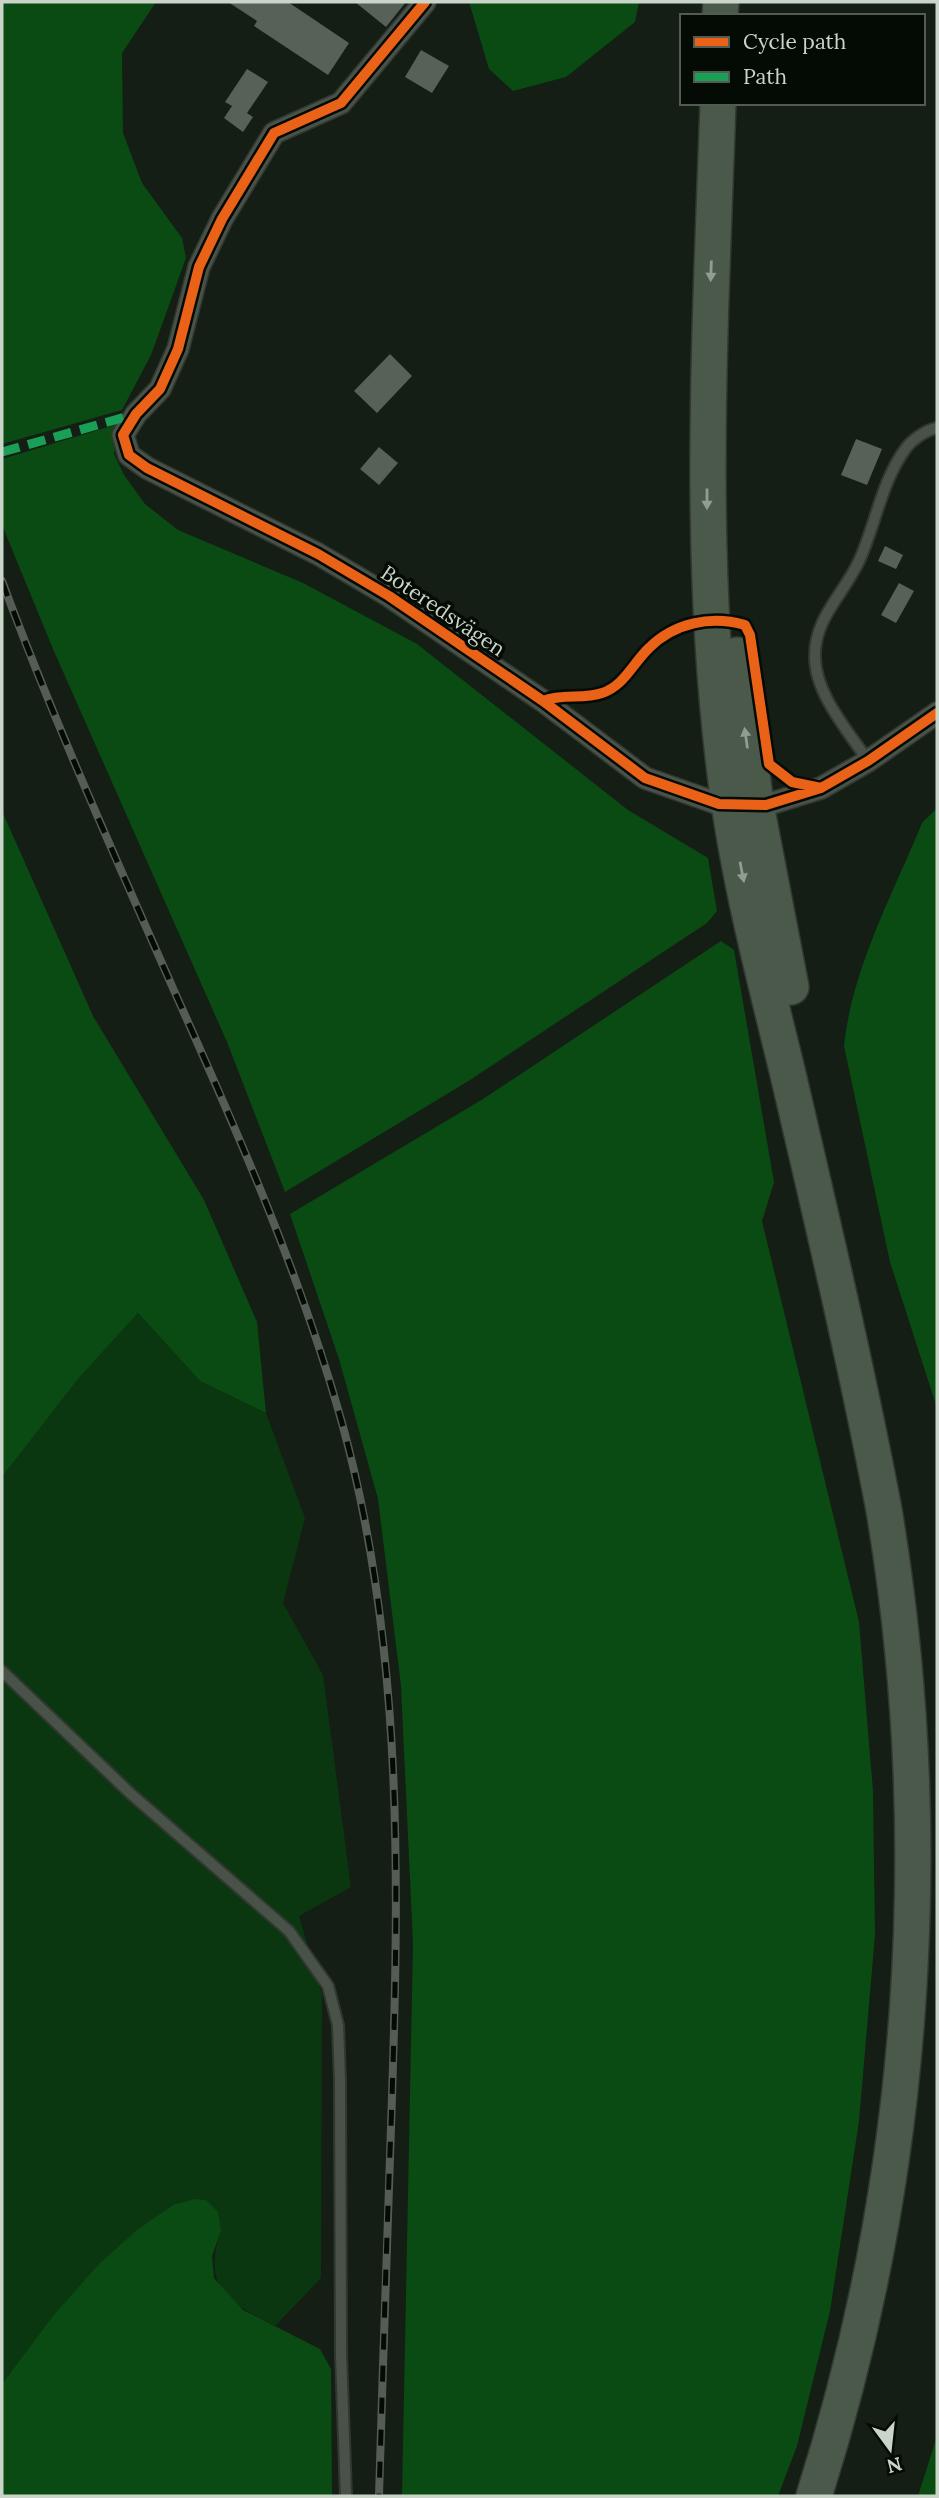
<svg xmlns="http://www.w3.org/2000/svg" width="939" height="2498" font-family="Lora,serif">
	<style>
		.green { fill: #0b3710 }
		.forest { fill: #094b12 }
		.building { fill: #576157 }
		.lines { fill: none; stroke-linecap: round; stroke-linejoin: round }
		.service-casing { stroke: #313831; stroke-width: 14 }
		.minor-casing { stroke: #313831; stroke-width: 24 }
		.trunk-casing { stroke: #313831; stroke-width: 38 }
		.service { stroke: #495249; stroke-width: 10 }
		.minor { stroke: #495249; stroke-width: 21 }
		.trunk { stroke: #4a594a; stroke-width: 35 }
		.rail-casing { stroke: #555c55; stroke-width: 8 }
		.rail { stroke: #040a04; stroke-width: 5; stroke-dasharray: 16; stroke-linecap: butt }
		.quiet { stroke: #1a9f57; stroke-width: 9; stroke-dasharray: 18 9; stroke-linecap: butt }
		.cycleway-casing { stroke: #040a04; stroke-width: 15 }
		.cycleway { stroke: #ea6118; stroke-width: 10 }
		.oneway { fill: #909d90 }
		.labels { text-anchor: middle; stroke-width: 7; stroke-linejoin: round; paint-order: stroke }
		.street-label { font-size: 21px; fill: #cad5c9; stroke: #040a04 }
	</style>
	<rect width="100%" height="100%" fill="#141e14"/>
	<path class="green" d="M138 1313 200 1381 266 1413 305 1518 283 1603 323 1675 351 1887 299 1916 322 1995 321 2278 275 2326C227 2302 202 2287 221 2231L173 2205C100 2255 54 2315 2 2384V1477L78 1379Z"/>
	<path class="forest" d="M2 2H156L122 53 123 133 142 183 182 238 186 258 151 355 122 410 2 444Z
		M469 2H639L635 22 566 77 513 91 489 69Z
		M118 424 114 454 124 475 145 504 178 530 303 583 417 644 628 810 708 858 717 911 707 923 470 1080 285 1192 227 1042 53 649 2 525V459Z
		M937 808V1408L890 1262 844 1046C852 968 893 894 922 823Z
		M2 811 93 1016 204 1200 257 1322 266 1413 200 1381 138 1313 78 1379 2 1477Z
		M721 941 734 950 774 1182 762 1221 859 1622 873 1791 875 1935 859 2121 830 2311 797 2446 778 2496H402L413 1943 401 1686 378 1499 339 1359 290 1214 483 1099Z
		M195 2199 206 2200 218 2212 221 2231 212 2256 214 2278 243 2310 320 2349 331 2369 332 2496H2V2384L53 2316 99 2264 137 2230 173 2205Z
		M937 2436V2496H918Z"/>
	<path class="building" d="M228 2H288L349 43 328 75 254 26 257 21Z
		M355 2H406L386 27Z
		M421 50 449 66 432 93 405 77Z
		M247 69 268 82 247 113 253 117 243 132 224 118 232 106 225 102Z
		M390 354 412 376 377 413 354 391Z
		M856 439 882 449 867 485 841 475Z
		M379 447 398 463 379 485 360 469Z
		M885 546 903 555 896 569 878 561Z
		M899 583 914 591 896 623 881 615Z"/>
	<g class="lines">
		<defs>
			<path id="service" d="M868 761C849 732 815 694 815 657 814 618 844 594 859 561 876 524 881 482 906 448 913 439 926 430 937 428
				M2 1671 131 1794 289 1931 328 1986 338 2025 340 2081 341 2355 346 2496"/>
			<path id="minor" d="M425 2 341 103 274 133 222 219 199 267 178 349 160 389 136 414 123 435 129 455 147 468 318 554 389 596 543 701 645 778 719 804 766 805 821 788 868 761 937 713"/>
			<path id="trunk" d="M720 16 721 2
				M718 103C710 335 696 566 728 796 741 889 765 980 787 1070 821 1216 856 1363 884 1510 939 1840 915 2178 814 2496
				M737 655 756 805 791 987"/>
		</defs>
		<use href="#service" class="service-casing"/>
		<use href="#minor" class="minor-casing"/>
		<use href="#trunk" class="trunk-casing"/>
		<use href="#service" class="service"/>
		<use href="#minor" class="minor"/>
		<use href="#trunk" class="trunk"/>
		<defs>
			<path id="rail" d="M2 581C53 719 113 852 172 986 236 1129 300 1272 342 1423 405 1651 399 1893 391 2127 386 2250 383 2373 379 2496"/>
		</defs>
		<use href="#rail" class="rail-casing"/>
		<use href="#rail" class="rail"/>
		<path class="quiet" d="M2 452 136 414"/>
		<defs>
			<path id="cycleway" d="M425 2 341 103 274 133 222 219 199 267 178 349 160 389 136 414 123 435 129 455 147 468 318 554 389 596 543 701 645 778 719 804 766 805 821 788 868 761 937 713
				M543 701C563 693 583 700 602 693 624 686 633 663 649 648 674 623 711 615 745 625L750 635 769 764 792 782 821 788"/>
		</defs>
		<use href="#cycleway" class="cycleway-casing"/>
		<use href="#cycleway" class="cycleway"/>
	</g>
	<defs><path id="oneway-solid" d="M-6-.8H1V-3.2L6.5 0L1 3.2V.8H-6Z" transform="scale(1.75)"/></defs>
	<g class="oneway">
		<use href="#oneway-solid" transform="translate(711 271) rotate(92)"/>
		<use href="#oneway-solid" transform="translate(707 499) rotate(90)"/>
		<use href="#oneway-solid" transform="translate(746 738) rotate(-98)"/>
		<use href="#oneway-solid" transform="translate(742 872) rotate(79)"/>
	</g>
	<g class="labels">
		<g class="street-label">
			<text transform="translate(443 611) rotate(34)" y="7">Boteredsvägen</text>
		</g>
	</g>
	<rect width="939" height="2498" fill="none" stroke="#cad5c9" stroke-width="7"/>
	<rect x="680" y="14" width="245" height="91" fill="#040a04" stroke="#535b53" stroke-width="2"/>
	<rect x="694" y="37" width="35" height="10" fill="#ea6118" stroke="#535b53" stroke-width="2"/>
	<text x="743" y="49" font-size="21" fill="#cad5c9">Cycle path</text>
	<rect x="694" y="72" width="35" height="10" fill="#1a9f57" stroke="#535b53" stroke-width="2"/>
	<text x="743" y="84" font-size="21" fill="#cad5c9">Path</text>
	<g transform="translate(890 2449) rotate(165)" stroke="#040a04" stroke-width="5" paint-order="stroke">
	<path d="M0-5L12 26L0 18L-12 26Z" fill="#cad5c9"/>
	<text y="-10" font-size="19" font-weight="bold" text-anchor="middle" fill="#cad5c9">N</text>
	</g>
</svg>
